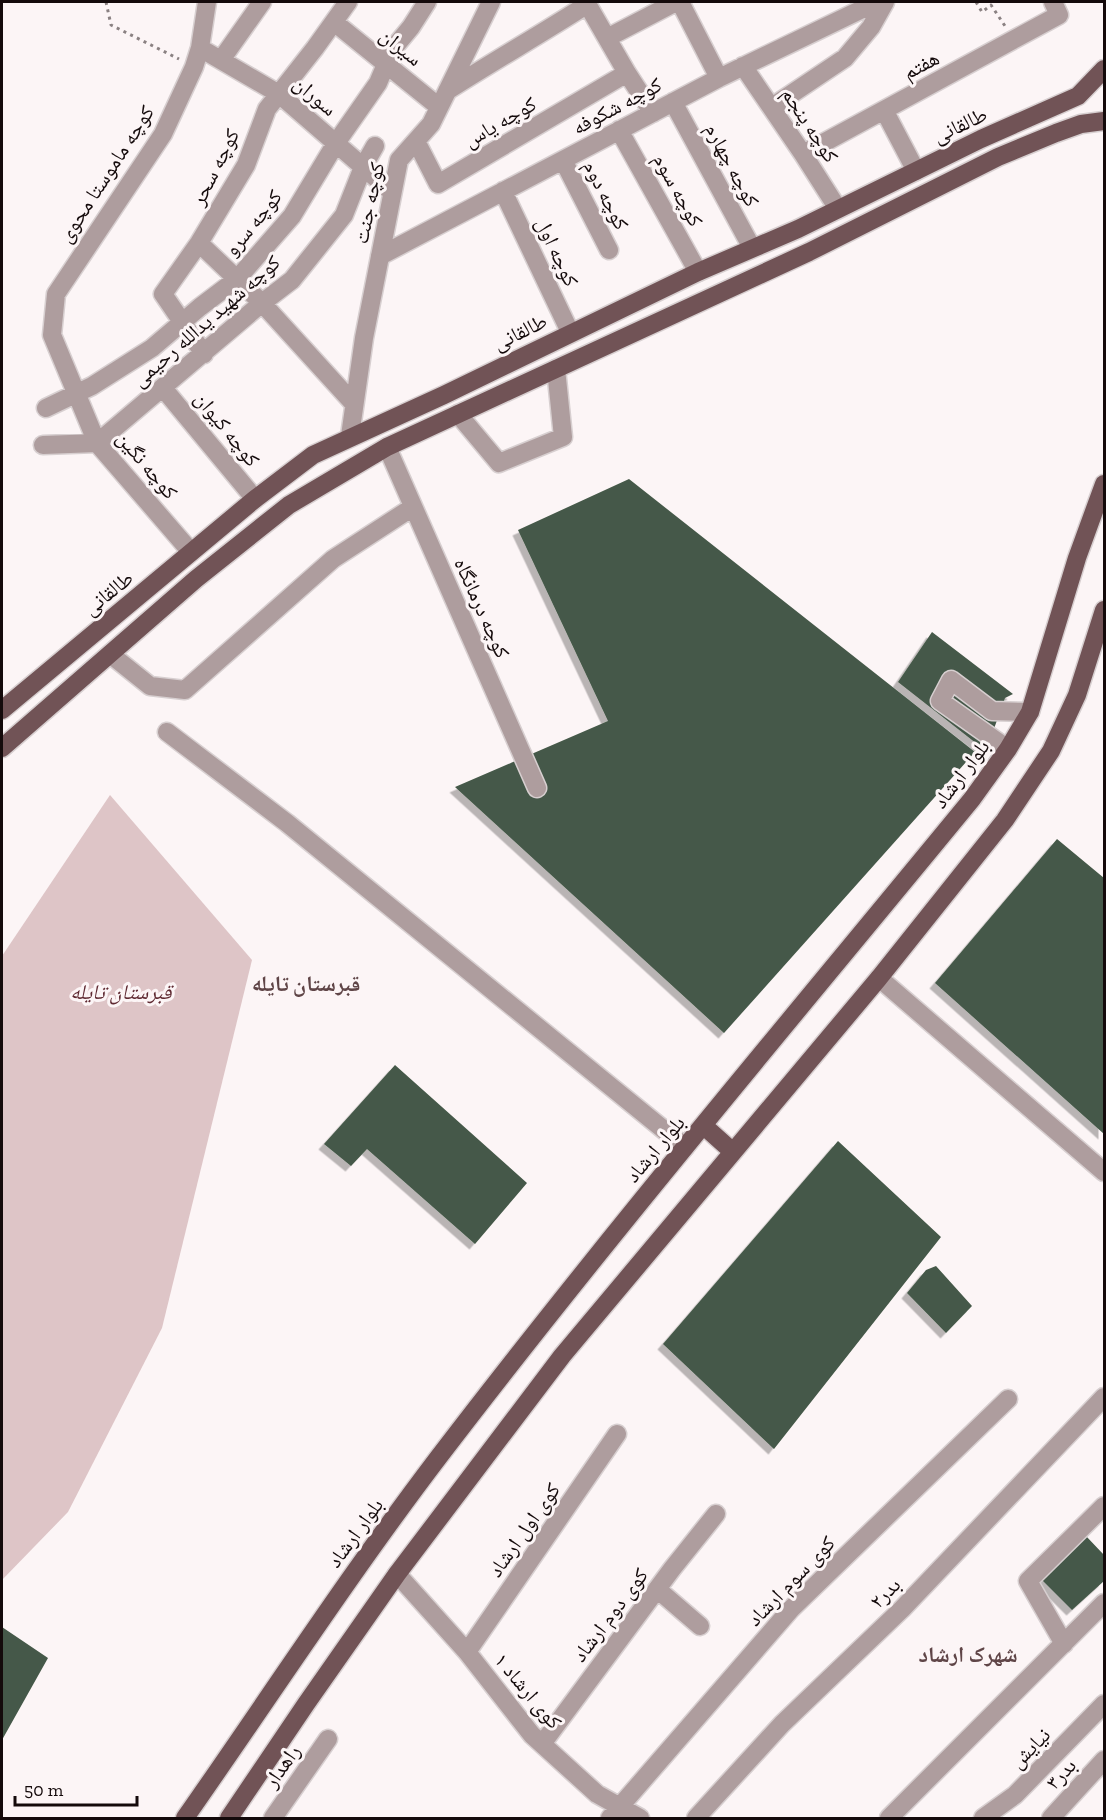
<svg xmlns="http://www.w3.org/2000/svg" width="1106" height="1820" font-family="'Zilla Slab','Noto Naskh Arabic',serif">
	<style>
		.green { fill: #dec5c7 }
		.building { fill: #455948; filter: url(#shadow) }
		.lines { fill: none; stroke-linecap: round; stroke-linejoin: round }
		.minor-casing { stroke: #d7cfd0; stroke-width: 21 }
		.major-casing { stroke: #d7cfd0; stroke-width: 21 }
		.path { stroke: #8a8182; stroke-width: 3; stroke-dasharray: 3 4.5; stroke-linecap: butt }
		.minor { stroke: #ae9d9e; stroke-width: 18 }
		.major { stroke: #715356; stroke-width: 18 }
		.labels { text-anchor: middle; stroke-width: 6; stroke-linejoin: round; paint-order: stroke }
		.street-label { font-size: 21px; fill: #140a0b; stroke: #fcf5f6 }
		.park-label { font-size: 21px; font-style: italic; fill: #5f2a32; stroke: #fcf5f6 }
		.neighbourhood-label { font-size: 22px; font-weight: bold; fill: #5f4547; stroke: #fcf5f6 }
	</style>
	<defs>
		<filter id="shadow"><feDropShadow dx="-5.5" dy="5.5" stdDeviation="0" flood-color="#0004"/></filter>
	</defs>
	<rect width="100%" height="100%" fill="#fcf5f6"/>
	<path class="green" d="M110 795 252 960 162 1328 68 1512 2 1580V956Z"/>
	<path class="building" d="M629 479 975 752 724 1033 455 787 608 721 518 530Z
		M932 632 1013 694 1005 698 986 751 898 682Z
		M1057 839 1104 878V1134L935 983Z
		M395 1065 527 1183 475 1244 367 1149 351 1166 324 1144Z
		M838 1141 941 1237 774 1449 663 1344Z
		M936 1266 972 1306 946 1333 907 1293 926 1270Z
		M1086 1536 1104 1555V1581L1072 1610 1042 1580Z
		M2 1627 48 1658 2 1740Z"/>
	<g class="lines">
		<defs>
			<path id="minor" d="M586 2 627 73 653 113
				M680 2 719 78
				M334 22 439 107
				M607 38 676 2
				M200 48 279 94 392 192
				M221 60 262 2
				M743 66 803 154 838 209
				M447 91C494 61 541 34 588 4
				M673 102 752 248
				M772 107 845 58 871 27 885 2
				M884 110 916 171
				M619 130 698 272
				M416 141 438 184 627 73
				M803 154 1059 15 1053 2
				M563 160 609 250
				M503 191 570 332
				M199 243 262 303 354 404
				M380 256 719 78 877 2
				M204 354 163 294 199 243 246 165 267 109 315 48 348 2
				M163 388 255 499
				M46 408 92 386 152 348 200 307 237 279 292 216 336 143 378 83 392 50 411 27 427 2
				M458 414 499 463 563 437 556 369
				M350 436 364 338 399 160 431 124 491 2
				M43 445 97 443 262 303 292 280 344 215 363 167 375 146
				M387 447 537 788
				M191 552 97 443 52 335 56 294 163 134 194 67 200 48 207 2
				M110 654 150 686 185 690 333 559 413 507
				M167 732 287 823 685 1147
				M1008 749 940 701 951 680 992 711 1030 712
				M879 978 1104 1172
				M397 1574 467 1652 532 1735 597 1794 640 1818
				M657 1589 700 1626
				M1064 1644 1028 1581 1104 1506
				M467 1652 617 1434
				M542 1744 672 1569 716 1514
				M273 1818 328 1739
				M610 1818 791 1609 1008 1399
				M696 1818 782 1724 902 1609 1104 1397
				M889 1818 1104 1603
				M983 1818 1015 1795 1104 1704
				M1051 1818 1104 1760"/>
			<path id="major" d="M2 710 255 499 313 455 444 395 698 272 798 229 981 139 1078 96 1104 69
				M2 748 196 579 289 505 387 447 809 252 998 157 1056 133 1081 124 1104 121
				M704 1126 733 1152
				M185 1818C269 1698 349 1575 438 1458 610 1233 793 1017 972 799L1008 749 1030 712 1077 558 1104 484
				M229 1818 306 1704 397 1574 562 1356 879 978 1005 820 1051 751 1077 695 1104 610"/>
		</defs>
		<use href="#minor" class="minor-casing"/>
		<use href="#major" class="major-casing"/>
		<path class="path" d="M106 2 111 25 179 59
			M976 2 982 12 991 5 1005 26"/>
		<use href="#minor" class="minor"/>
		<use href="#major" class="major"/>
	</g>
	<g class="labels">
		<g class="street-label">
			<text transform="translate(401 47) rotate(39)" y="7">سیران</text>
			<text transform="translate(921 65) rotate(-28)" y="7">هفتم</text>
			<text transform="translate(315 96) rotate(40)" y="7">سوران</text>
			<text transform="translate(617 106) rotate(-28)" y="7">کوچه شکوفه</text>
			<text transform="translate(500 122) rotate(-30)" y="7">کوچه یاس</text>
			<text transform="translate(810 125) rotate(57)" y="7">کوچه پنجم</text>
			<text transform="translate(960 125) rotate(-25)" y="7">طالقانی</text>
			<text transform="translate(732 165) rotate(62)" y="7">کوچه چهارم</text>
			<text transform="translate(215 167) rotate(-63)" y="7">کوچه سحر</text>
			<text transform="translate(106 174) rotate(-57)" y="7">کوچه ماموستا محوی</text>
			<text transform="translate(678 190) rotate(61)" y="7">کوچه سوم</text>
			<text transform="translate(606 195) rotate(63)" y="7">کوچه دوم</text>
			<text transform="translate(369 203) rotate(-78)" y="7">کوچه جنت</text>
			<text transform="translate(253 223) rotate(-51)" y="7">کوچه سرو</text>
			<text transform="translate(557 252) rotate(65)" y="7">کوچه اول</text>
			<text transform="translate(206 321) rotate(-41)" y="7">کوچه شهید یدالله رحیمی</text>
			<text transform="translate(520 332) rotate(-26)" y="7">طالقانی</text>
			<text transform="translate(227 429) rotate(51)" y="7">کوچه کیوان</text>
			<text transform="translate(147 465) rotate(50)" y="7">کوچه نگین</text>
			<text transform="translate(108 593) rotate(-39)" y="7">طالقانی</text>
			<text transform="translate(482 608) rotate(66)" y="7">کوچه درمانگاه</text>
			<text transform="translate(961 774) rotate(-53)" y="7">بلوار ارشاد</text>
			<text transform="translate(655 1149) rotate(-50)" y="7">بلوار ارشاد</text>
			<text transform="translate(524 1530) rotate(-55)" y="7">کوی اول ارشاد</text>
			<text transform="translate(355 1533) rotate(-54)" y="7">بلوار ارشاد</text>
			<text transform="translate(791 1581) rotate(-46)" y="7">کوی سوم ارشاد</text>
			<text transform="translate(885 1593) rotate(-45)" y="7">بدر۲</text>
			<text transform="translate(610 1615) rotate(-53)" y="7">کوی دوم ارشاد</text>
			<text transform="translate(528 1691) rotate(50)" y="7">کوی ارشاد ۱</text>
			<text transform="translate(1030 1748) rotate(-45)" y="7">نیایش</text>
			<text transform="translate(282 1766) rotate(-55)" y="7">راهدار</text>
			<text transform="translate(1061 1774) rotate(-47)" y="7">بدر۳</text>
		</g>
		<g class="park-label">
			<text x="121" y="999">قبرستان تایله</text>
		</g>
		<g class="neighbourhood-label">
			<text x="306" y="991">قبرستان تایله</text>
			<text x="968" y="1662">شهرک ارشاد</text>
		</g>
	</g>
	<rect width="1106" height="1820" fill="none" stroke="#140a0b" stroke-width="6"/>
	<path d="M15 1796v9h122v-9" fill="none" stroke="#140a0b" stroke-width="3"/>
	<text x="24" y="1796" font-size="18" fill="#140a0b" stroke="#fcf5f6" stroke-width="4.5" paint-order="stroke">50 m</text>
</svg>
